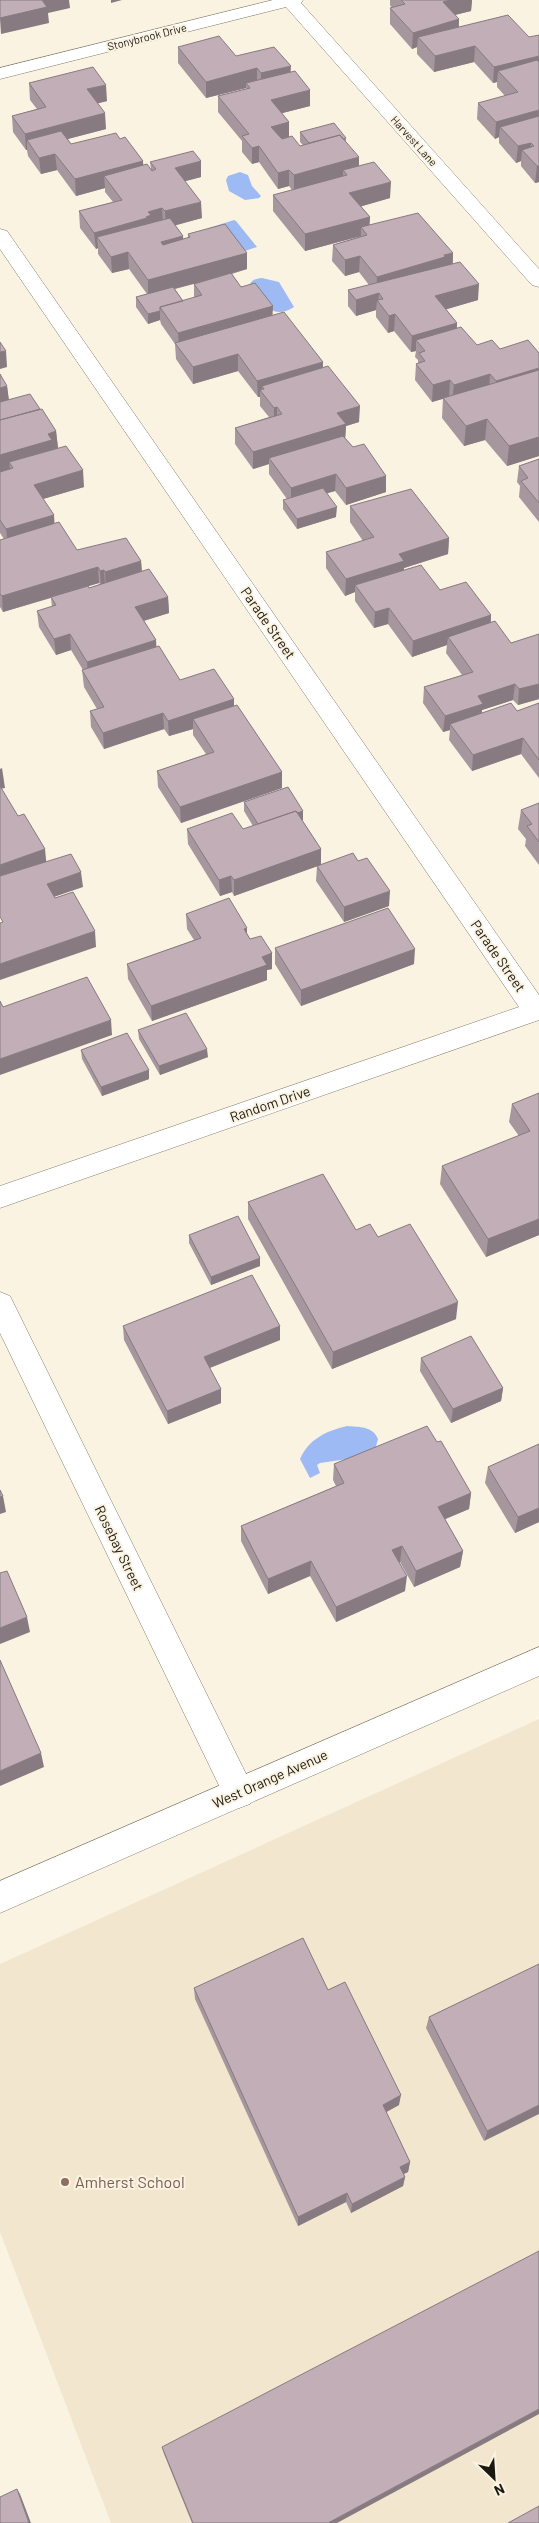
<svg xmlns="http://www.w3.org/2000/svg" width="539" height="2523" font-family="Barlow,sans-serif">
	<style>
		.built { fill: #f2e7ce }
		.water { fill: #9ebaf5 }
		.lines { fill: none; stroke-linecap: round; stroke-linejoin: round }
		.minor-casing { stroke: #837c6c; stroke-width: 1 }
		.tertiary-casing { stroke: #837c6c; stroke-width: 1 }
		.minor { fill: #fff; fill-rule: evenodd }
		.tertiary { fill: #fff; fill-rule: evenodd }
		.wall { fill: #a6969d; fill-rule: evenodd }
		.shaded-wall { fill: #877a80 }
		.building { fill: #c1aeb7; stroke: #877a80 }
		.education-dot { fill: #8d6e63; stroke: #fbf3e1; stroke-width: 2 }
		.labels { text-anchor: middle; stroke-width: 4; stroke-linejoin: round; paint-order: stroke }
		.far-street-label { font-size: 11px; fill: #1b1812; stroke: #fbf3e1 }
		.street-label { font-size: 14px; fill: #1b1812; stroke: #fbf3e1 }
		.near-education-label { font-size: 16px; fill: #785e54; stroke: #fbf3e1; text-anchor: start }
	</style>
	<rect width="100%" height="100%" fill="#fbf3e1"/>
	<path class="built" d="M539 1719V2523H111L0 2232V1964Z"/>
	<path class="water" d="M240 172 248 175 252 186 261 196 259 198 245 200 229 191 226 180 228 176Z
		M234 220 236 221 257 247 239 253 208 231 209 228Z
		M262 278 279 282 294 307C273 321 263 303 249 289 250 280 254 279 262 278Z
		M347 1426C359 1427 373 1426 378 1439L375 1450 362 1457 320 1463 317 1465 320 1473 310 1478 300 1459C309 1439 326 1431 347 1426Z"/>
	<g class="lines">
		<defs>
			<path id="minor" d="M273 0H303L301 3 539 269V287L532 285 286 7 0 79V68Z
				M0 229 7 231 539 995V1020L0 1208V1186L519 1007 0 249Z
				M0 1292 10 1296 250 1782 255 1793 250 1804 239 1808 228 1804 0 1333Z"/>
			<path id="tertiary" d="M539 1647V1676L0 1913V1881Z"/>
		</defs>
		<use href="#minor" class="minor-casing"/>
		<use href="#tertiary" class="tertiary-casing"/>
		<use href="#minor" class="minor"/>
		<use href="#tertiary" class="tertiary"/>
	</g>
	<path class="wall" d="M390 0H472L471 11 455 15 459 19V27L529 37 539 182 535 183 521 166V161L516 163 499 143V137L495 139 477 119 478 103 505 96 497 87V82L493 83 474 62 434 72 417 54V47L412 49 390 24V8H392L390 5Z
		M178 47 236 56 291 72 310 106 282 113 289 122V137L300 146 303 145 300 142V132L346 138V142L359 166 390 198 361 206 370 217 369 225 453 253V264L478 300 446 309 457 323V328L477 345 500 349 539 353V456L507 466 485 440 464 446 442 418 443 398 449 397 432 402 415 380 416 364 418 363V360L415 357 416 351 411 352 394 331 388 333 376 317V310L356 316 348 306V290L369 285 359 272 345 276 332 261 333 245 361 236 305 251 273 211V195L292 190 289 186 278 189 259 162 252 164 242 152V141L218 112V96L246 89V88L206 98 178 63Z
		M29 83 107 101 98 103 106 129 68 139 71 144 120 139 143 161V166L151 169 150 162 201 177 185 181 202 218 175 225 183 236V239L188 238V234L247 253V269L232 274 241 287 273 306 272 315 323 362V368L359 422 346 426 345 438 353 447 386 476V492L346 505 335 491 327 493 336 517 297 529 283 509V500L287 499 269 474V464L253 469 235 444V428L269 417 260 406V397H258L238 371 193 384 176 359 175 344 161 324 160 320 148 324 136 307V297L147 294 129 269 112 273 98 254V248L96 249 80 228 79 211 113 202 105 192V188L76 196 57 170 41 174 28 156 27 150H26L13 132 12 116 37 109 30 100ZM194 284V298L183 301 175 289Z
		M7 386 9 400 40 409 56 431 58 448 84 487 43 499 54 515V523L77 550 141 561 142 571 168 597 169 613 144 621 156 640V647L180 680 234 699V706L282 772V788L181 823 158 787 157 771 206 754 193 735V729L169 736 164 729 104 749 91 727 90 711 97 709 84 687 82 670H83L71 650 56 655 39 627 37 611 52 607 51 598 3 612 0 607V540L4 539 0 533V472L10 469 0 472ZM99 583 100 584 89 588 88 586Z
		M539 459V522L519 497 520 486 517 482 519 466Z
		M350 506 449 538 448 554 404 568V570L440 590 491 615V623L511 643 539 634V699L518 705 513 700 482 710V713L517 711 539 703V778L521 754 472 771 449 740 450 730 443 732 423 703 424 687 462 675 446 653 447 645 412 657 388 624 374 628 355 601V592L345 596 326 568V552L363 541 350 522Z
		M244 802 303 820H302L321 849V864L389 906 344 922 316 881 317 866 234 896 232 892 220 896 188 844 187 829H243L253 826 244 811Z
		M539 803V865L525 846 526 839 518 829 521 810Z
		M186 914 247 934 250 939 272 953V969L267 970V980L152 1021 128 979 127 964 194 940 187 929Z
		M275 948 414 964 301 1006 275 964Z
		M138 1030 208 1057 160 1075 139 1039Z
		M81 1050 149 1079 102 1096 82 1059Z
		M539 1093V1235L486 1257 440 1184 442 1166 519 1136 509 1122 512 1104Z
		M248 1202 356 1230 378 1237 456 1319 332 1369 248 1219Z
		M189 1235 260 1266 211 1285 189 1243Z
		M123 1326H280V1340L210 1368 221 1403 168 1424 124 1340Z
		M421 1358 503 1388 501 1401 451 1423 420 1371Z
		M437 1442 471 1493 469 1509 445 1519 463 1551 460 1567 414 1587 400 1562H399L405 1591 336 1622 310 1576 268 1594 241 1541V1526L336 1486 333 1480 334 1464Z
		M539 1444V1522L515 1533 485 1483 488 1467Z
		M539 1964 484 2141 426 2028 429 2017Z
		M194 1988 328 1990 399 2105 386 2112 410 2162 408 2172 403 2174 405 2177 403 2186 351 2213 346 2202 298 2226 195 1999Z
		M162 2447 337 2523H192L164 2454Z"/>
	<path class="shaded-wall" d="M41 0H69L70 8 48 13 49 23 1 34 0 18Z
		M111 0H122L111 3Z
		M450 0H472L471 11 442 18 443 2Z
		M459 19 458 35 418 37 417 47 412 49 413 33Z
		M475 46 474 62 434 72 435 56Z
		M539 56V72L498 71 497 82 493 83 494 67Z
		M291 66 290 82 261 89V73Z
		M257 68V85L246 83V88L206 98V82Z
		M106 85 107 101 88 106 87 89Z
		M310 90V106L271 116V100Z
		M539 110V126L500 127 499 137 495 139 496 122Z
		M105 113 106 129 33 148 27 140V150H26L25 134Z
		M289 122V138L271 143V127Z
		M531 143 530 158 522 150 521 161 516 163 518 146Z
		M259 146V162L252 164V148Z
		M55 154 57 170 41 174 39 158Z
		M359 157V174L347 175 343 170V178L294 191V175Z
		M143 161 144 177 104 176 105 188 76 196 75 179Z
		M201 161V177L175 184V168Z
		M537 166H539V182L535 183Z
		M289 170V186L278 189V173Z
		M391 182 390 198 349 210V193Z
		M201 202 202 218 166 228 165 211Z
		M162 208 163 224 97 237 98 248 96 249 94 233 146 217 148 212Z
		M370 217 369 234 361 227V236L305 251V234Z
		M183 236 184 252 161 259V242Z
		M128 252 129 269 112 273 111 257Z
		M247 253V269L148 296V280Z
		M453 253 452 269 376 293 377 277Z
		M360 256 359 272 345 276V260Z
		M479 284 478 300 434 313 435 296Z
		M379 293 378 303 377 300 376 310 356 316V300Z
		M273 306 272 322 179 349 178 333Z
		M160 311V320L148 324V314Z
		M395 314 394 331 388 333 389 316Z
		M457 323 456 339 416 340V351L411 352 412 336Z
		M6 351 7 367 0 369V352Z
		M238 354V371L193 384V367Z
		M323 362 322 378 262 386V392L260 390V397H258L257 381Z
		M539 368V384L495 397 496 381Z
		M490 374 489 390 452 401 454 385Z
		M450 380 449 397 432 402 433 385Z
		M7 386 9 402 0 404V388Z
		M360 406 359 422 346 426 345 441 269 458V464L253 469V452L337 413Z
		M277 407V423L274 424V408Z
		M487 419 485 440 464 446 466 426Z
		M56 431 58 448 9 462 10 469 0 472V455L48 434Z
		M539 437V456L507 466 509 446Z
		M83 470 84 487 36 501 34 485Z
		M336 474 335 491 291 504V488Z
		M386 476V492L346 505V488Z
		M337 507 336 517 297 529V519Z
		M54 515 55 531 8 545 6 529Z
		M449 538 448 554 404 568V577L355 585V592L345 596 346 579 399 554Z
		M141 561 142 577 106 588 105 572Z
		M98 567 99 583 3 612 2 596Z
		M104 570 105 586 101 587 100 571Z
		M168 597 169 613 136 623 135 607Z
		M389 608 388 624 374 628 375 612Z
		M491 615 490 631 448 637 447 645 412 657 413 641Z
		M70 634 71 650 56 655 54 639Z
		M156 640 157 656 88 678 87 662Z
		M515 684 513 700 482 710 481 720 450 724V730L443 732 445 716 478 696Z
		M539 684V699L518 705 519 689Z
		M234 699V715L193 719V729L169 736 168 721Z
		M163 713 164 729 104 749 103 733Z
		M523 738 521 754 472 771 473 755Z
		M2 768 5 788 0 789V769Z
		M282 772V788L181 823 180 807Z
		M303 811V820L259 835V826Z
		M45 849 47 869 0 885V865Z
		M321 849V865L234 896V880Z
		M81 872 83 887 48 899 47 884Z
		M231 876 232 892 220 896 219 880Z
		M390 891 389 906 344 922V907Z
		M247 928V943L244 929Z
		M95 931 96 947 0 980V964Z
		M415 949 414 964 301 1006V990Z
		M272 953V969L267 970V980L152 1021 151 1006 262 957Z
		M111 1020 112 1035 0 1075V1059Z
		M207 1049 208 1057 160 1075 159 1066Z
		M149 1070V1079L102 1096 101 1087Z
		M539 1219V1235L486 1257 488 1239Z
		M260 1258V1266L211 1285V1277Z
		M458 1302 456 1319 332 1369 333 1352Z
		M280 1326V1340L204 1370V1357Z
		M503 1388 501 1401 451 1423 453 1409Z
		M221 1389V1403L168 1424 167 1411Z
		M471 1493 469 1509 436 1523 438 1507Z
		M3 1496 6 1512 0 1514V1497Z
		M539 1508V1522L515 1533 518 1517Z
		M402 1546 400 1562 391 1566 392 1550Z
		M463 1551 460 1567 414 1587 416 1571Z
		M311 1561 310 1576 268 1594V1579Z
		M407 1576 405 1591 336 1622V1607Z
		M27 1617 30 1632 0 1644V1628Z
		M41 1753 44 1767 0 1786V1771Z
		M401 2095 399 2105 381 2115 383 2105Z
		M539 2105V2114L484 2141 487 2131Z
		M410 2162 408 2172 398 2177 400 2167Z
		M405 2177 403 2186 351 2213 352 2204Z
		M347 2193 346 2202 298 2226V2217Z
		M539 2409V2414L337 2523H328Z
		M17 2489 20 2494 31 2523H29Z"/>
	<path class="building" d="M0 0H42L47 7 0 18Z
		M401 0H450L443 2 459 19 413 33 390 8 405 4Z
		M508 15 529 37 539 35V56L494 67 475 46 435 56 418 37Z
		M219 36 236 56 274 47 291 66 261 73 257 68 206 82 178 47Z
		M537 60 539 62V110L496 122 478 103 518 92 498 71Z
		M93 67 106 85 87 89 105 113 25 134 12 116 46 107 29 83Z
		M295 71 310 90 271 100 289 122 271 127 282 139 292 136 300 146 340 135 359 157 294 175 289 170 278 173 259 146 252 148 242 136 249 134 218 96 250 88 246 83Z
		M539 116V166H537L522 150 534 146 531 143 518 146 500 127Z
		M334 123 346 138 343 139 340 135 309 143 300 132Z
		M61 131 71 144 116 133 120 139 125 137 143 161 75 179 55 154 39 158 27 140Z
		M193 151 201 161 175 168 201 202 165 211 162 208 148 212 151 215 146 217 147 218 94 233 79 211 122 200 104 176 147 164 152 171 156 169 150 162Z
		M374 162 391 182 349 193 370 217 305 234 273 195 347 175 343 170Z
		M418 213 453 253 444 255 445 257 377 277 360 256 345 260 333 245 367 235 361 227Z
		M170 218 183 236 161 242 163 245 190 237 188 234 225 224 247 253 148 280 128 252 111 257 97 237Z
		M460 262 479 284 435 296 457 323 412 336 395 314 389 316 377 300 383 299 379 293 356 300 348 290Z
		M231 273 241 287 255 283 273 306 178 333 160 307 202 295 194 284Z
		M173 287 183 301 160 307V311L148 314 136 297Z
		M284 312 323 362 257 381 238 354 193 367 175 343Z
		M461 327 477 345 492 340 500 349 528 340 539 353V368L496 381 490 374 454 385 450 380 433 385 416 364 425 361 419 353 425 351 416 340Z
		M0 342 6 351 0 352Z
		M328 366 360 406 337 413 346 424 253 452 235 428 282 414 277 407 274 408 260 390 264 389 262 386Z
		M539 370V437L509 446 487 419 466 426 443 398Z
		M0 374 7 386 0 388Z
		M30 394 40 409 0 420V402Z
		M42 409 56 431 48 434 52 440 0 455V420Z
		M343 436 353 447 364 444 386 476 346 488 336 474 291 488 269 458Z
		M66 446 83 470 34 485 54 515 6 529 0 520V472L13 468 9 462Z
		M539 459V503L521 481 528 478 519 466Z
		M323 488 337 507 297 519 283 500Z
		M411 489 449 538 399 554 404 561 346 579 326 552 374 537 350 506Z
		M59 522 77 550 126 538 141 561 105 572 104 570 100 571 98 567 2 596 0 594V540Z
		M421 565 440 590 466 582 491 615 413 641 389 608 375 612 355 585Z
		M149 569 168 597 135 607 156 640 87 662 70 634 54 639 37 611 56 605 51 597 88 586 89 588Z
		M495 621 511 643 539 634V684L519 689 515 684 478 696 483 704 445 716 424 687 473 672 448 637Z
		M159 646 180 680 214 669 234 699 168 721 163 713 103 733 90 711 104 707 82 670Z
		M511 703 517 711 539 703V760L523 738 473 755 450 724Z
		M237 705 282 772 180 807 157 771 214 752 193 719Z
		M0 786 18 816 24 814 45 849 0 865Z
		M288 787 303 811 297 813 296 811 258 824 244 802Z
		M539 803V842L527 826 532 824 521 810Z
		M296 811 321 849 234 880 231 876 219 880 187 829 232 813 243 829Z
		M353 853 358 861 367 858 390 891 344 907 317 866Z
		M71 854 81 872 47 884 55 898 73 892 95 931 0 964V923L3 922 0 917V876Z
		M229 898 247 928 244 929 250 939 261 936 272 953 262 957 267 965 151 1006 127 964 201 938 186 914Z
		M388 908 415 949 301 990 275 948Z
		M87 977 111 1020 0 1059V1001L3 1007Z
		M186 1013 207 1049 159 1066 138 1030Z
		M127 1033 149 1070 101 1087 81 1050Z
		M539 1093V1219L488 1239 442 1166 530 1131 512 1104Z
		M323 1174 356 1230 370 1224 378 1237 410 1224 458 1302 333 1352 248 1202Z
		M238 1216 260 1258 211 1277 189 1235Z
		M252 1275 280 1326 204 1357 221 1389 167 1411 123 1326Z
		M471 1336 503 1388 453 1409 421 1358Z
		M427 1426 437 1442 441 1441 471 1493 438 1507 463 1551 416 1571 402 1546 392 1550 407 1576 336 1607 311 1561 268 1579 241 1526 344 1483 334 1464Z
		M539 1444V1508L518 1517 488 1467Z
		M0 1490 3 1496 0 1497Z
		M7 1571 27 1617 0 1628V1573Z
		M0 1660 41 1753 0 1771Z
		M303 1938 328 1990 345 1982 401 2095 383 2105 410 2162 400 2167 405 2177 352 2204 347 2193 298 2217 194 1988Z
		M539 1964V2105L487 2131 429 2017Z
		M539 2251V2409L328 2523H193L162 2447Z
		M17 2489 29 2523H0V2497Z
		M539 2506V2523H508Z"/>
	<circle class="education-dot" cx="65" cy="2182" r="5"/>
	<g class="labels">
		<g class="far-street-label">
			<text transform="translate(147 37) rotate(-14)" y="4">Stonybrook Drive</text>
			<text transform="translate(414 141) rotate(48)" y="4">Harvest Lane</text>
		</g>
		<g class="street-label">
			<text transform="translate(268 623) rotate(55)" y="5">Parade Street</text>
			<text transform="translate(498 956) rotate(55)" y="5">Parade Street</text>
			<text transform="translate(270 1104) rotate(-19)" y="5">Random Drive</text>
			<text transform="translate(119 1548) rotate(64)" y="5">Rosebay Street</text>
			<text transform="translate(270 1779) rotate(-24)" y="5">West Orange Avenue</text>
		</g>
		<g class="near-education-label">
			<text x="75" y="2188">Amherst School</text>
		</g>
	</g>
	<g transform="translate(494 2478) rotate(155)" stroke="#fbf3e1" stroke-width="4" paint-order="stroke">
	<path d="M0-4L9 19L0 12L-9 19Z" fill="#1b1812"/>
	<text y="-8" font-size="14" font-weight="bold" text-anchor="middle" fill="#1b1812">N</text>
	</g>
</svg>
